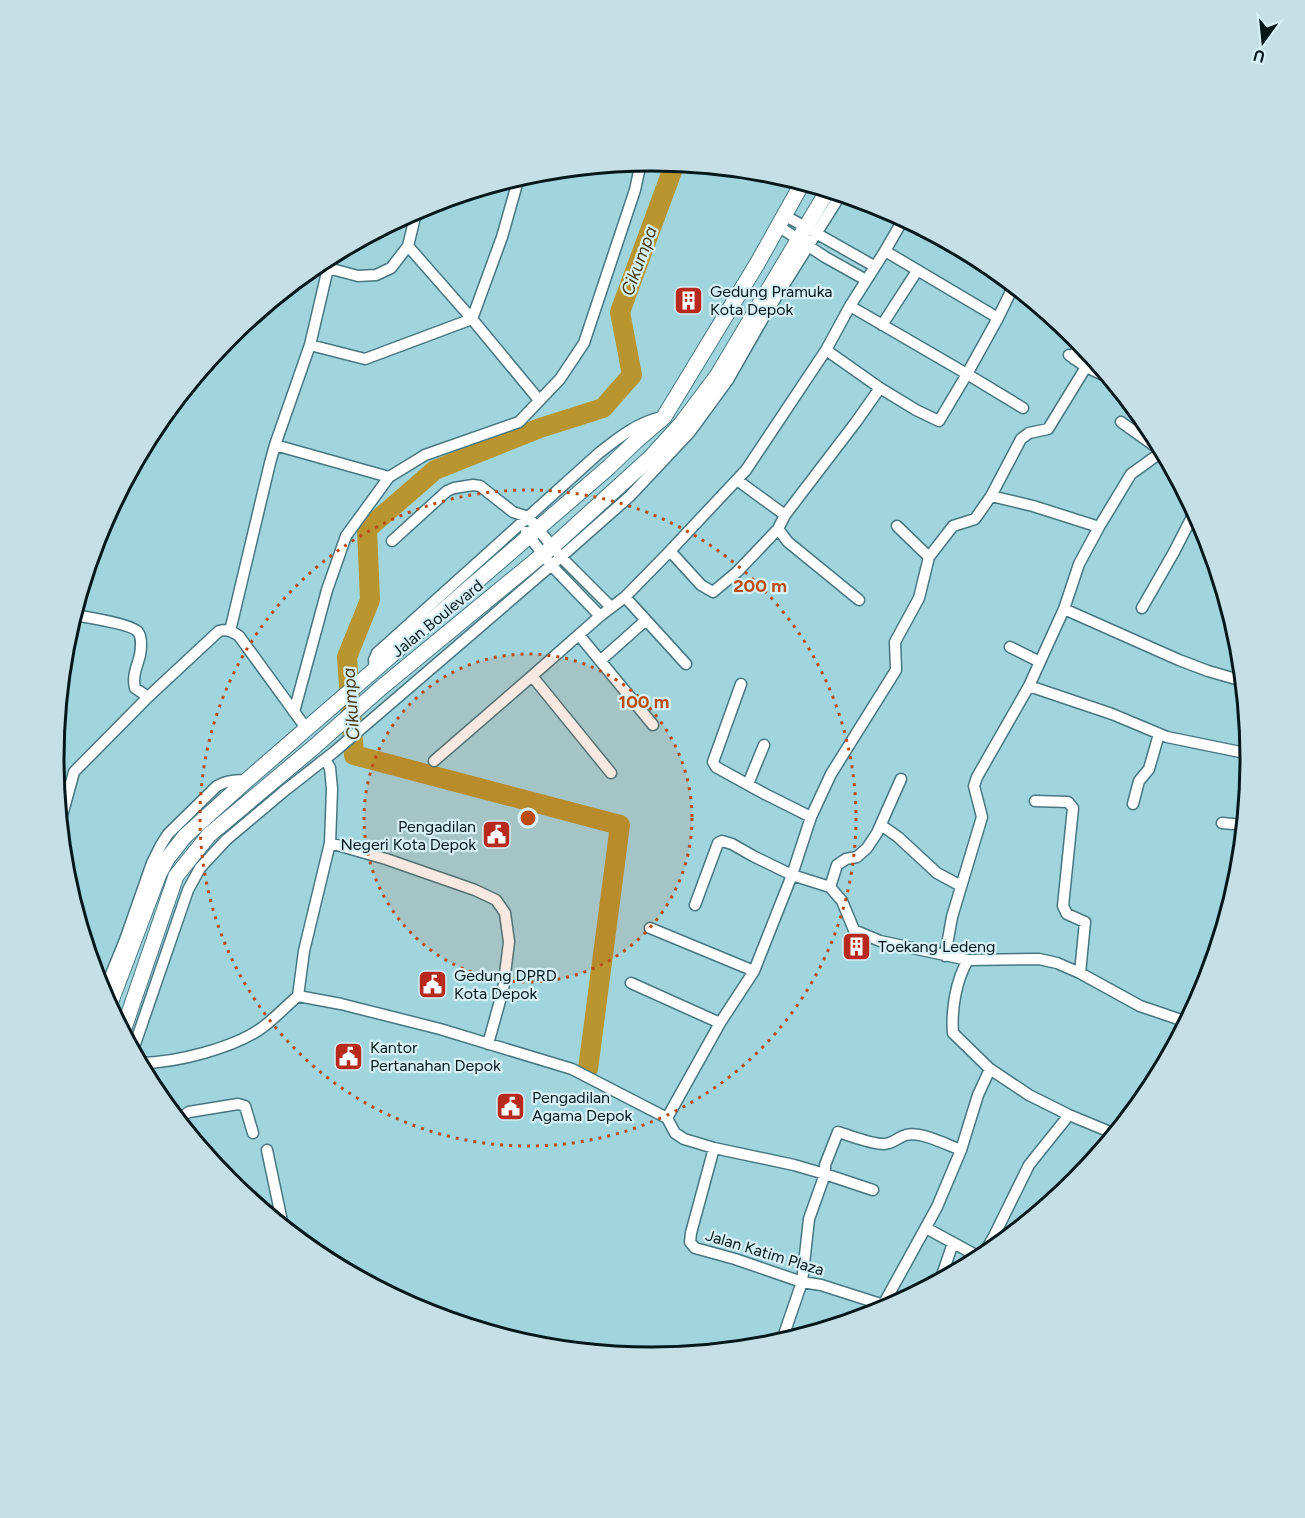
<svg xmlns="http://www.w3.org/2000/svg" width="1305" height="1518" font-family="Figtree,sans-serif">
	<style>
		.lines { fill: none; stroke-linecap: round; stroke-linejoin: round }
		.river { stroke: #b8952f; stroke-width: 20 }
		.street-casing { stroke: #467780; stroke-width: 13 }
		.secondary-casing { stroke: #467780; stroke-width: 17 }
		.street { stroke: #fff; stroke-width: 10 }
		.secondary { stroke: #fff; stroke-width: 15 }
		.ring { fill: none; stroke: #ba4c0f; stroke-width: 3; stroke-dasharray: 3 6 }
		.labels { text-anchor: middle; stroke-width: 4.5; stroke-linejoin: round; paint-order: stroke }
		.poi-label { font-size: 16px; fill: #04171b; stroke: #d7f0f5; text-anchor: start }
		.street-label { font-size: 16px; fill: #04171b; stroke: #d7f0f5 }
		.water-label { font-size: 18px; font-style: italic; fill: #493b11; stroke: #d7f0f5 }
		.rim { fill: none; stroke: #04171b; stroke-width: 3 }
		.centre { fill: #ba4c0f; stroke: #d7f0f5; stroke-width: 3 }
		.ring-label { font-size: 18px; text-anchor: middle; font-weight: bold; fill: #ba4c0f; stroke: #d7f0f5; stroke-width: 4.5; stroke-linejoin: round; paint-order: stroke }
	</style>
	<rect width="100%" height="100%" fill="#a1d5de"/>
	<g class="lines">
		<path class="river" d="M588 1069 620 825 354 755 347 657 370 600 367 529 435 470 540 428 603 408 632 375 620 312 675 163"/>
		<defs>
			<path id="street" d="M784 215 874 266
				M778 226 825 257 866 280
				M408 246 472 319 539 400
				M885 251 998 318 1014 285
				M328 268 358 276 376 275 391 268 408 246 417 209
				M850 306 967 374 939 421 916 410 880 388
				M998 318 967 374 1023 408
				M882 325 917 271
				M310 345 365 359 472 319 502 237 519 177
				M826 350 850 306 885 251 904 218
				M1069 355 1086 367 1110 378
				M1074 359 1079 340
				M1121 422 1163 452
				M275 445 389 477
				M737 480 785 515
				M991 496 1033 506 1099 527
				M897 526 929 557
				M526 532 551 565 600 616
				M392 541 447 491 454 488 473 485 480 486 513 512 528 517 561 557 611 607
				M670 551 746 470 826 350 880 388 856 422 785 515 778 529
				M625 597 686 664
				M1142 608 1174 552 1195 511
				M1064 609 1179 660 1208 671 1243 681
				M74 615C86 617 132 624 138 632 142 637 141 649 140 655 137 667 132 676 135 688L148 697 219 631C226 629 232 631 239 636L306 728
				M230 631 270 463 275 445 310 345 328 268 329 257
				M579 635 653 725
				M1010 647 1040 662
				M600 661 646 620
				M375 670 374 660 377 653 599 453C618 438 638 422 662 417
				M532 676 611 773
				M741 684 713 762 716 767 765 794 811 817
				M1029 686 1112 714 1167 737 1250 754
				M294 712 327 590 346 536 389 477 425 455 519 422 560 379 584 343 635 190 641 162
				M434 761 532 676 600 616 625 597 670 551 701 585 713 592 737 572 778 529 788 542 859 600
				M748 784 764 745
				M1035 801 1068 802 1073 808 1063 906 1067 914 1085 922 1080 973
				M1133 804 1139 781 1149 769 1159 734
				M60 823 74 772 148 697
				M1222 823 1244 825
				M881 825 898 837 937 873 961 886
				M330 843 386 859 475 890 496 900 505 913 509 942 503 990 488 1044
				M830 887 837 865 846 859 857 857 867 848 877 833 901 779
				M695 905 718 843 722 841 732 844 753 856 792 875 830 887 842 901 854 930 880 941 968 960 1039 959 1057 963 1080 973 1140 1006 1187 1022
				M650 928 754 971
				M945 956 952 917 982 817 974 786 977 777 1029 686 1064 609 1079 564 1099 527 1131 474 1163 451
				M968 960C956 980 951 1010 953 1033L990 1069
				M631 983 720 1023
				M103 994 125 940 152 863 161 845 168 834 217 786C227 781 235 779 246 781
				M298 996 304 951 330 843 332 789 330 768 325 759
				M133 1050 188 890 200 868 226 840 283 792 334 752 561 557 630 496 690 432 728 380 765 315 841 194
				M140 1063C175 1063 235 1048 263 1027 275 1018 286 1006 298 996L341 1004 440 1029 572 1069 667 1118 675 1133 684 1139 714 1148 794 1165 825 1174 873 1190
				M667 1118 720 1023 754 971 792 875 811 817 831 774 896 670 895 642 919 598 929 557 953 526 975 519 991 496 1021 439 1029 433 1048 429 1086 367
				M182 1125C181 1118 183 1115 189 1112L238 1104 245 1106 253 1133
				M714 1148 691 1233 690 1242 695 1248 735 1259 802 1282 821 1285 890 1307
				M267 1150 283 1226
				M926 1228 981 1258
				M981 1259 994 1236 1029 1165 1069 1115
				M940 1281 953 1243
				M883 1305 937 1207 961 1150
				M781 1343 802 1282 809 1219 825 1174V1165L838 1132C852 1136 870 1144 884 1144 893 1144 898 1137 906 1135 921 1131 947 1145 961 1150L978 1095 990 1069 1029 1095 1069 1115 1115 1134"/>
			<path id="secondary" d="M109 1006 159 874 167 859 185 836 246 781 609 467 636 441 664 417 757 264 803 182
				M123 1031 176 876 209 835 314 747 382 687 552 547 651 457 681 424 717 376 828 190"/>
		</defs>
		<use href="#street" class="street-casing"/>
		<use href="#secondary" class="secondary-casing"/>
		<use href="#street" class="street"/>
		<use href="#secondary" class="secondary"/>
	</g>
	<circle cx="528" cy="818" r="164" fill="#ba4c0f" fill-opacity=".12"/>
	<g class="ring">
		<circle cx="528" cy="818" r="164"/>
		<circle cx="528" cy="818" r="328"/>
	</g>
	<defs>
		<symbol id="building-square" viewBox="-11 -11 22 22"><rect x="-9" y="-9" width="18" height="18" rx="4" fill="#b7291d" stroke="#d7f0f5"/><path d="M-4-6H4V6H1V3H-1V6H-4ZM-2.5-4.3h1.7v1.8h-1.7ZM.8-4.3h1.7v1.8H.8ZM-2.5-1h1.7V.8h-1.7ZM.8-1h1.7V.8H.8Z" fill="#fff"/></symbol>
		<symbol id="civic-square" viewBox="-11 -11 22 22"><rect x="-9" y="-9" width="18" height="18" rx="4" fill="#b7291d" stroke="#d7f0f5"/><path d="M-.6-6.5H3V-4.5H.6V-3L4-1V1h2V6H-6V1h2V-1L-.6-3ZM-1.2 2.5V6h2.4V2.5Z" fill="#fff"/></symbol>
	</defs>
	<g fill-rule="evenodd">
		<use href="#building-square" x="672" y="284" width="33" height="33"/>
		<use href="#civic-square" x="480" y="818" width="33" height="33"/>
		<use href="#building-square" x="840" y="930" width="33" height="33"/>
		<use href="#civic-square" x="416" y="968" width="33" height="33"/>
		<use href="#civic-square" x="332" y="1040" width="33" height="33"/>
		<use href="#civic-square" x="494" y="1090" width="33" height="33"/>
	</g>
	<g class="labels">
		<g class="poi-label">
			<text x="710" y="297">Gedung Pramuka<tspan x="710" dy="18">Kota Depok</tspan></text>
			<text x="476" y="832" text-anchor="end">Pengadilan<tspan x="476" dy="18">Negeri Kota Depok</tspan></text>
			<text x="878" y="952">Toekang Ledeng</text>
			<text x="454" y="981">Gedung DPRD<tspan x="454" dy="18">Kota Depok</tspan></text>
			<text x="370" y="1053">Kantor<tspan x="370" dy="18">Pertanahan Depok</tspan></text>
			<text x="532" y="1103">Pengadilan<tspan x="532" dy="18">Agama Depok</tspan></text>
		</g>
		<g class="street-label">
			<text transform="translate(437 618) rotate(-39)" y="6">Jalan Boulevard</text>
			<text transform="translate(765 1252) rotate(17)" y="6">Jalan Katim Plaza</text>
		</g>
		<g class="water-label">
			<text transform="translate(639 261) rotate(-70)" y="6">Cikumpa</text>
			<text transform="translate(351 704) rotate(-94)" y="6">Cikumpa</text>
		</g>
	</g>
	<path d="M0 0H1305V1518H0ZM64 759a588 588 0 1 1 1176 0a588 588 0 1 1-1176 0Z" fill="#c6dfe4" fill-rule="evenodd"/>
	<path class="rim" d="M64 759a588 588 0 1 1 1176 0a588 588 0 1 1-1176 0Z"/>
	<circle cx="528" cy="818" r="9" class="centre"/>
	<g class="ring-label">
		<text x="760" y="592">200 m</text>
		<text x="644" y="708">100 m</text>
	</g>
	<g transform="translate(1263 42) rotate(195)" stroke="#d7f0f5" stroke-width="4.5" paint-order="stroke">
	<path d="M0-4.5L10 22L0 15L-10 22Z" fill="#04171b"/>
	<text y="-9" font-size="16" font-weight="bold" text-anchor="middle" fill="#04171b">U</text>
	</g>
</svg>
